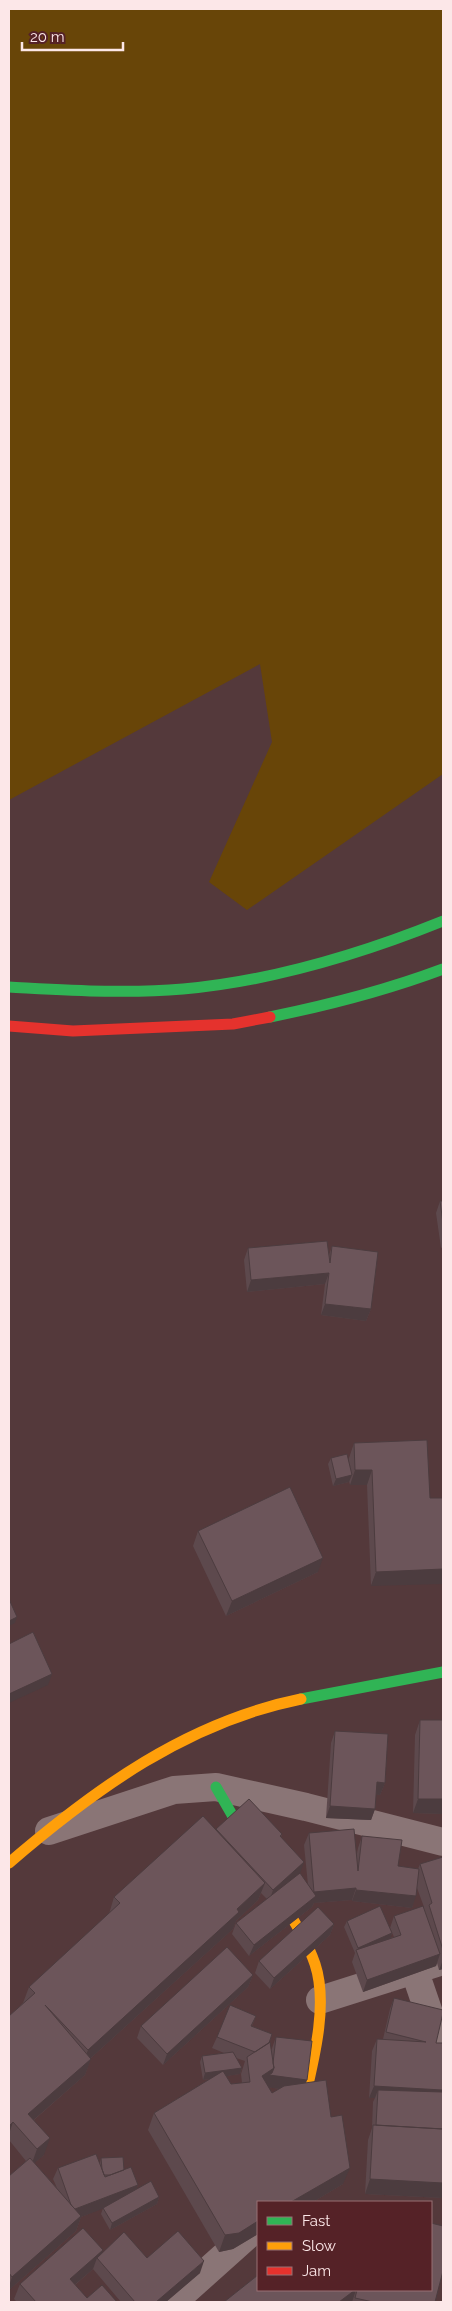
<svg xmlns="http://www.w3.org/2000/svg" width="452" height="2311" font-family="Raleway,sans-serif">
	<style>
		.green { fill: #684508 }
		.lines { fill: none; stroke-linecap: round; stroke-linejoin: round }
		.street { stroke: #8a7576; stroke-width: 28 }
		.fast { stroke: #30b455; stroke-width: 11 }
		.slow { stroke: #ff9f0a; stroke-width: 11 }
		.jam { stroke: #e5322d; stroke-width: 11 }
		.wall { fill: #5d494d; fill-rule: evenodd }
		.shaded-wall { fill: #4c3c3f }
		.building { fill: #6c555a; stroke: #4c3c3f }
	</style>
	<rect width="100%" height="100%" fill="#54393b"/>
	<path class="green" d="M9 9H443V774L247 910 209 882 272 742 260 664 9 800Z"/>
	<g class="lines">
		<path class="street" d="M49 1831 174 1790 216 1787 306 1807 443 1842
			M415 1972 443 2054
			M320 2000 443 1961
			M173 2302 258 2226"/>
		<path class="fast" d="M9 987C67 990 125 994 183 989 272 981 361 954 443 921
			M270 1017C329 1005 387 990 443 969
			M301 1699 443 1672
			M216 1787 250 1846"/>
		<path class="slow" d="M9 1863C95 1789 187 1722 301 1699
			M275 1890C289 1914 306 1937 315 1964 330 2009 310 2073 300 2119"/>
		<path class="jam" d="M9 1026 73 1031 233 1024 270 1017"/>
	</g>
	<path class="wall" d="M440 1201H443V1247L441 1248 436 1213Z
		M332 1246 371 1309 366 1321 321 1315 325 1284 247 1292 244 1260 248 1248 329 1255Z
		M427 1440 371 1586 367 1485H350L349 1481V1482L333 1486 328 1464 331 1458 349 1465V1458L354 1443Z
		M198 1531 318 1572 226 1616 193 1546Z
		M420 1720H443V1814L413 1813 415 1735Z
		M335 1731 385 1783 380 1795 376 1794 375 1809 371 1820 326 1818 331 1743Z
		M216 1830 282 1834 281 1837 300 1874 308 1885 304 1845 309 1833 356 1858 358 1848 362 1836 398 1866 418 1869 420 1864 443 1857V1969L439 1970 437 1963 436 1966 363 1992 352 1962 355 1953 344 1927 347 1921 392 1933 390 1938 394 1937 390 1928 394 1916 424 1907 417 1888 412 1908 352 1901V1900L314 1903 312 1907 249 1956 232 1934 236 1923 267 1899 261 1893 258 1900 236 1921 233 1929 91 2058 85 2075 34 2120 44 2155 34 2163 57 2188 53 2179 58 2168 100 2163 101 2158 124 2170 138 2185 136 2190 159 2197 157 2204 110 2230 101 2214 103 2208 81 2217 76 2231 9 2290V2176L26 2161 9 2140V2016L23 2003 29 1987 109 1914 114 1897Z
		M334 1924 330 1935 270 1989 255 1973 259 1961Z
		M253 1975 248 1987 163 2065 137 2038 141 2026Z
		M394 1998 436 2043H443V2198L365 2194 368 2140 372 2128 373 2102 375 2098H369L372 2051 377 2039H383L390 2009Z
		M256 2016 252 2026 272 2034 269 2043 271 2051 276 2037 306 2083 331 2117 343 2184 313 2202H258V2234L233 2249 219 2252 148 2130 154 2113 210 2079 203 2080 200 2062 202 2056 224 2053 212 2048 217 2037ZM236 2058 245 2061 241 2074 242 2083 231 2084 226 2076 240 2074 242 2068ZM268 2087 280 2089 272 2093Z
		M102 2253 147 2258 200 2273 166 2302H121L93 2269 75 2285 87 2298 117 2302H17L14 2299 20 2284Z
		M258 2275 431 2290 435 2302H224Z"/>
	<path class="shaded-wall" d="M329 1273 325 1284 247 1292 251 1280Z
		M325 1304 371 1309 366 1321 321 1315Z
		M355 1470H372L367 1485H350Z
		M352 1475 349 1482 333 1486 336 1479Z
		M323 1558 318 1572 226 1616 232 1601Z
		M443 1569V1584L371 1586 376 1572Z
		M17 1617 15 1623 9 1626V1621Z
		M52 1674 48 1685 9 1703V1694Z
		M377 1782 385 1783 380 1795 373 1794Z
		M418 1799H443V1814L413 1813Z
		M330 1806 375 1809 371 1820 326 1818Z
		M304 1862 300 1874 269 1902 273 1890Z
		M265 1883 258 1900 236 1921 233 1929 81 2067 88 2050Z
		M356 1888 352 1900 314 1903 312 1907 249 1956 254 1945 314 1892Z
		M356 1890 416 1896 412 1908 352 1901Z
		M334 1924 330 1935 270 1989 274 1978Z
		M392 1933 390 1940 357 1952 358 1948Z
		M440 1954 436 1966 363 1992 367 1980Z
		M443 1960V1969L439 1970Z
		M253 1975 248 1987 163 2065 167 2054Z
		M91 2059 85 2075 22 2130 28 2114Z
		M242 2068 240 2074 203 2080 205 2073Z
		M274 2068 307 2080 303 2092 265 2087 262 2076Z
		M374 2086 442 2090 438 2102 378 2090 375 2098H369Z
		M13 2122 9 2134V2126Z
		M50 2138 44 2155 31 2166 37 2149Z
		M350 2168 343 2184 313 2202H291Z
		M370 2179 443 2183V2198L365 2194Z
		M138 2185 134 2197 81 2217 76 2231 9 2290V2286L12 2277 73 2210Z
		M159 2197 157 2204 110 2230 112 2223Z
		M258 2221V2234L233 2249 219 2252 225 2235Z
		M103 2250 99 2260 97 2258 93 2269 64 2294 70 2279Z
		M204 2261 200 2273 166 2302H156Z
		M355 2290H356L352 2302H339Z"/>
	<path class="building" d="M440 1201H443V1223Z
		M327 1241 330 1263 332 1246 378 1252 371 1309 325 1304 329 1273 251 1280 248 1248Z
		M427 1440 430 1498H443V1569L376 1572 372 1470H355L354 1443Z
		M347 1454 352 1475 336 1479 331 1458Z
		M290 1487 323 1558 232 1601 198 1531Z
		M9 1599 17 1617 9 1621Z
		M33 1632 52 1674 9 1694V1644Z
		M420 1720H443V1799H418Z
		M335 1731 388 1734 385 1783 377 1782 375 1809 330 1806Z
		M249 1799 282 1834 280 1836 304 1862 273 1890 216 1829Z
		M203 1816 265 1883 237 1909 239 1912 88 2050 45 2005 91 2059 28 2114 50 2138 37 2149 13 2122 9 2126V2016L35 1993 29 1987 120 1903 114 1897Z
		M354 1829 358 1871 362 1836 402 1840 398 1866 419 1869 416 1896 356 1890V1888L314 1892 309 1833Z
		M443 1857V1950L429 1905 432 1903 420 1864Z
		M300 1873 316 1896 254 1945 236 1923Z
		M380 1906 392 1933 358 1948 347 1921Z
		M423 1906 440 1954 367 1980 356 1950 401 1935 394 1916Z
		M318 1907 334 1924 274 1978 259 1961Z
		M227 1947 253 1975 167 2054 141 2026Z
		M394 1998 443 2010V2013L436 2043H443V2129L376 2125 378 2090 442 2092V2090L374 2086 377 2039 426 2042 386 2032Z
		M230 2005 256 2016 251 2026 272 2034 269 2043 255 2052 217 2037Z
		M276 2037 312 2041 307 2080 269 2075 272 2073 274 2068 273 2063Z
		M270 2042 274 2068 262 2076 272 2093 284 2086 326 2080 331 2117 342 2115 350 2168 291 2202H258V2221L239 2233 225 2235 154 2113 223 2071 231 2084 250 2082 247 2057Z
		M233 2052 242 2068 205 2073 202 2056Z
		M373 2125 443 2129V2183L370 2179Z
		M96 2154 105 2177 131 2167 138 2185 75 2209 71 2205 58 2168Z
		M123 2157 124 2170 110 2175H104L102 2169 101 2158Z
		M30 2158 81 2216 12 2277 9 2273V2176Z
		M151 2181 159 2197 112 2223 103 2208Z
		M431 2223 443 2226V2271L435 2302H373L355 2298 357 2290H431Z
		M83 2228 103 2250 70 2279 87 2298 102 2285 117 2302H36L20 2284Z
		M178 2231 204 2261 156 2302H135L97 2258 124 2232 147 2258Z
		M258 2275V2290H355L339 2302H224Z"/>
	<rect width="452" height="2311" fill="none" stroke="#fce7e8" stroke-width="20"/>
	<rect x="257" y="2201" width="175" height="90" fill="#552227" stroke="#987174"/>
	<rect x="267" y="2217" width="25" height="8" fill="#30b455" stroke="#987174"/>
	<text x="302" y="2226" font-size="15" fill="#fce7e8">Fast</text>
	<rect x="267" y="2242" width="25" height="8" fill="#ff9f0a" stroke="#987174"/>
	<text x="302" y="2251" font-size="15" fill="#fce7e8">Slow</text>
	<rect x="267" y="2267" width="25" height="8" fill="#e5322d" stroke="#987174"/>
	<text x="302" y="2276" font-size="15" fill="#fce7e8">Jam</text>
	<path d="M22 42v8h101v-8" fill="none" stroke="#fce7e8" stroke-width="2.5"/>
	<text x="30" y="42" font-size="15" fill="#fce7e8" stroke="#552227" stroke-width="4" paint-order="stroke">20 m</text>
</svg>
